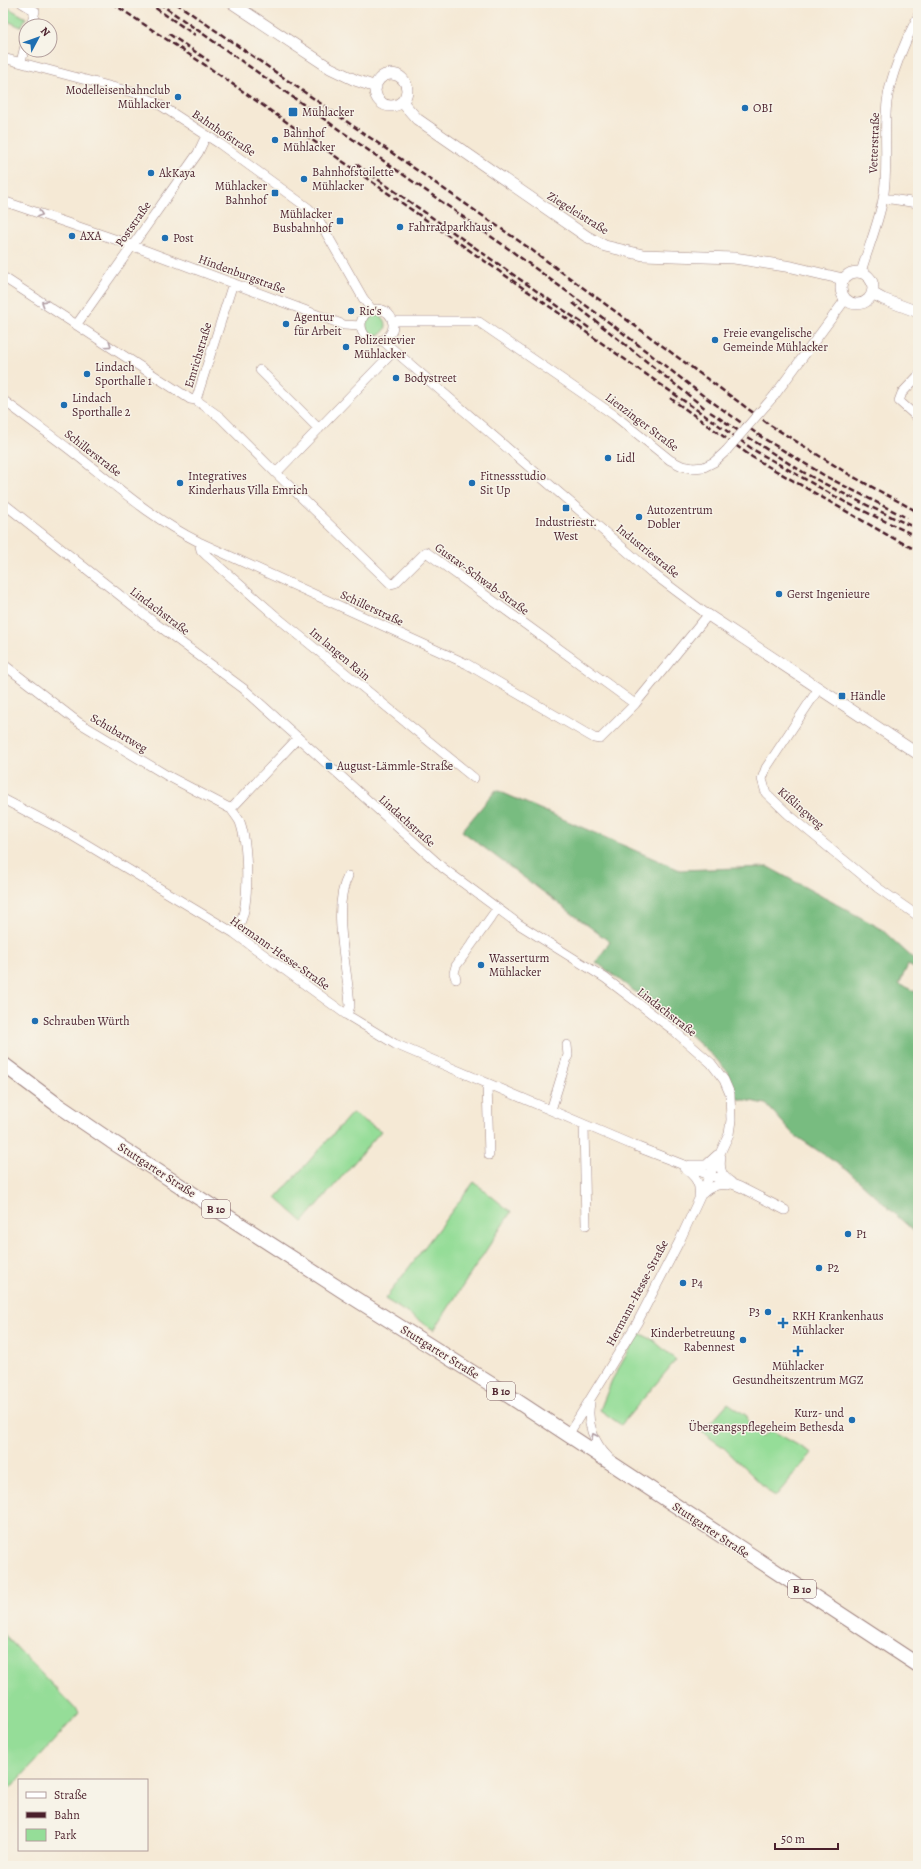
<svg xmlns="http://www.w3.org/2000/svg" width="921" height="1869" font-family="Alegreya,serif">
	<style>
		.green { fill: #95dd98; stroke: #707e62 }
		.forest { fill: #78bc80; stroke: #616e56 }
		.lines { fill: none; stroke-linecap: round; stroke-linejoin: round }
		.minor-casing { stroke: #a08480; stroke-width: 10 }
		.tertiary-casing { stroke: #a08480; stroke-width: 12 }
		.primary-casing { stroke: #a08480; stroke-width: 16 }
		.minor { stroke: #fff; stroke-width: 9 }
		.tertiary { stroke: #fff; stroke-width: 11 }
		.primary { stroke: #fff; stroke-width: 14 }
		.rail { stroke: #4a1f2b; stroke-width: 2.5; stroke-dasharray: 6 3; stroke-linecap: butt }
		.minor-bridge-casing { stroke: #a08480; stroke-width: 10; stroke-linecap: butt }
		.minor-bridge { stroke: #fff; stroke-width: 9 }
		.oneway { stroke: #ae9aa0 }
		.poi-dot { fill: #1f6fb2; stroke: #f7f3e8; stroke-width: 1.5 }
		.labels { text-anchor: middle; stroke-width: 3; stroke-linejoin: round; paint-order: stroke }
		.shield { fill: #f7f3e8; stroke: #7e5f64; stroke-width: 1 }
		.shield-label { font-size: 11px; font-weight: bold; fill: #4a1f2b }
		.poi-label { font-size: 12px; fill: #4a1f2b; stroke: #f7f3e8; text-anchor: start }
		.street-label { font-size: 12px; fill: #4a1f2b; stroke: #f7f3e8 }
	</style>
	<rect width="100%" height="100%" fill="#f7f3e8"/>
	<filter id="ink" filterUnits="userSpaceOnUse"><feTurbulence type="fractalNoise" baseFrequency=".025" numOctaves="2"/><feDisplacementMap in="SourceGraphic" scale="8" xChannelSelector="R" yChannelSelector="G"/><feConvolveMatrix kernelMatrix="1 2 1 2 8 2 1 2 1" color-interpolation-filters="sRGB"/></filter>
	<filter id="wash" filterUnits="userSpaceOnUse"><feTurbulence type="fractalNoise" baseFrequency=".012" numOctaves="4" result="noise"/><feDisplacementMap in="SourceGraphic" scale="16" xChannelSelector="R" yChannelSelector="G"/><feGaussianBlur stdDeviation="0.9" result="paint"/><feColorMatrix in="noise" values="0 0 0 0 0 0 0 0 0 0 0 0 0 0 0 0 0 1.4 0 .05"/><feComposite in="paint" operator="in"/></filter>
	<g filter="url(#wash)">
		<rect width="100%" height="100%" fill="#f5e9d5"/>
		<path class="green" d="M3 5 26 18 21 27 3 19Z
			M366 325a10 10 0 1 1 20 0a10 10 0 1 1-20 0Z
			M352 1113 381 1131 303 1222 276 1198Z
			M474 1182 511 1212 434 1330 385 1299Z
			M639 1333 653 1340 676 1360 621 1425 600 1410 612 1380Z
			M728 1403 747 1416 749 1425 762 1437 771 1430 812 1453 775 1497 723 1447 702 1432Z
			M3 1633 79 1713 10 1789 3 1780Z"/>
		<path class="forest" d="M496 790 680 870 768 867 880 928 918 963V970L908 965 899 984 918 993V1235L847 1170 793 1134 766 1104 734 1098 727 1071 716 1059 679 1025 596 962 610 942 462 831Z"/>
	</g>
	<g filter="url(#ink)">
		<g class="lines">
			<defs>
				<path id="minor" d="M22 3 35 11 31 26
					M3 58 135 93 157 103 220 144 308 208 317 217 363 298 372 310
					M21 62 26 42
					M884 198 918 203
					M3 201 120 241 344 325 361 326
					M861 272C868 248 878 225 883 199 889 168 883 134 887 102 890 76 906 39 918 16
					M3 277 190 399 196 400
					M233 283 196 400 220 417 276 473 391 584 395 583 426 552 635 704
					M361 325a16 16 0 1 1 32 0a16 16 0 1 1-32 0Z
					M392 321H470L479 322 614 415 670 460 682 466 693 468 704 467 714 462 726 451
					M77 324 198 153 206 136
					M260 370 319 429
					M918 376 902 393 899 401 918 418
					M774 396 845 300
					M3 400C27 418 51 435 74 453 116 486 151 518 199 542L467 664 594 738 600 739 635 704 708 615 651 572 382 340
					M276 473 394 351
					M3 503 155 623 244 689 443 868 520 925 605 978 672 1029 711 1063 724 1080 730 1094 731 1120 729 1134 679 1242 637 1323 568 1435
					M199 542 201 550 206 555 278 618 474 778
					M3 664 78 722 166 775 231 809
					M819 688 766 768 762 779 766 793 788 814 878 888 918 916
					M3 799 66 832 234 933 347 1015 395 1044 635 1146 740 1187 785 1210
					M234 933C236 930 239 926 240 923 250 902 248 844 240 822 238 818 234 813 231 809L298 738
					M456 979 454 973 456 966 497 909
					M347 1015 350 1006C348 970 331 908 348 876
					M487 1083 489 1155
					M551 1110 568 1055 567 1045
					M584 1125 586 1225
					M721 1157C719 1168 721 1176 731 1182
					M690 1165H706L717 1155
					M684 1168C694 1175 701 1183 699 1196
					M702 1194C709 1187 719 1183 728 1185
					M590 1403C586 1423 594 1443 608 1457"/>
				<path id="tertiary" d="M232 3 330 68 355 80 376 87
					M375 90a16 16 0 1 1 32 0a16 16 0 1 1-32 0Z
					M402 102 417 119 586 236 605 246 643 255 734 258 792 267 843 279
					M841 288a16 16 0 1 1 32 0a16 16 0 1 1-32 0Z
					M872 293 883 299 918 312
					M708 615 918 754"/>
				<path id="primary" d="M3 1064 55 1103 111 1141 343 1291 497 1388 918 1665"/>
			</defs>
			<use href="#minor" class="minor-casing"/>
			<use href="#tertiary" class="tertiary-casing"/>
			<use href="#primary" class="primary-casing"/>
			<use href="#minor" class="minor"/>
			<use href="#tertiary" class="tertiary"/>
			<use href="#primary" class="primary"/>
			<path class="rail" d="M112 3 211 69 754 450 845 502 918 537
				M148 3 195 35
				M159 3 506 247 614 326 705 397 763 438 827 477 907 518
				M176 3 529 248 770 425 850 475 918 512
				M169 34 209 61
				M356 164 592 330
				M573 303 706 409
				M670 398 752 457 891 537 918 551
				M710 412C741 432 771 453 803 472 840 493 879 511 918 529"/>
			<defs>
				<path id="minor-bridge" d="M726 451 774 396"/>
			</defs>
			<use href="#minor-bridge" class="minor-bridge-casing"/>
			<use href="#minor-bridge" class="minor-bridge"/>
		</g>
		<defs><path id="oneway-chevron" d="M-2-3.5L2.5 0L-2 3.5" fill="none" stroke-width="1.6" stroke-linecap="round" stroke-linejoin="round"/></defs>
		<g class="oneway">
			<use href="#oneway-chevron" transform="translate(40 214) rotate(19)"/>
			<use href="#oneway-chevron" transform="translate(44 303) rotate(-148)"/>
			<use href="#oneway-chevron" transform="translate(109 345) rotate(34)"/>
			<use href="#oneway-chevron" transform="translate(594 1436) rotate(-116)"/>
		</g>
	</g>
	<g class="poi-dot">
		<circle cx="178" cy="97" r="4"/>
		<circle cx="745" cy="108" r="4"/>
		<rect x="288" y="107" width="10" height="10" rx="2"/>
		<circle cx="275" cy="140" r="4"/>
		<circle cx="151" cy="173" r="4"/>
		<circle cx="304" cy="179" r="4"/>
		<rect x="271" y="189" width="8" height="8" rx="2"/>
		<rect x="336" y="217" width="8" height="8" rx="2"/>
		<circle cx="400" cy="227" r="4"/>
		<circle cx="72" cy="236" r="4"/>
		<circle cx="165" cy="238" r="4"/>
		<circle cx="351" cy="311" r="4"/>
		<circle cx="286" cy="324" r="4"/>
		<circle cx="715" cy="340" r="4"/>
		<circle cx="346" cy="347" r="4"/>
		<circle cx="87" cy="374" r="4"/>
		<circle cx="396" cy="378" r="4"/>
		<circle cx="64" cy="405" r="4"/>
		<circle cx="608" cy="458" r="4"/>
		<circle cx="180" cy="483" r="4"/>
		<circle cx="472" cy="483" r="4"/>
		<rect x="562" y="504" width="8" height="8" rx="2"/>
		<circle cx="639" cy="517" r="4"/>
		<circle cx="779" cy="594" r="4"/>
		<rect x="838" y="692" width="8" height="8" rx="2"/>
		<rect x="325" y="762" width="8" height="8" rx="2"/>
		<circle cx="481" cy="965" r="4"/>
		<circle cx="35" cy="1021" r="4"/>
		<circle cx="848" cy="1234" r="4"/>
		<circle cx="819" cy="1268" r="4"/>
		<circle cx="683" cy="1283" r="4"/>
		<circle cx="768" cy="1312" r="4"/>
		<path d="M781 1317h4v4h4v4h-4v4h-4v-4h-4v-4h4z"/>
		<circle cx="743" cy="1340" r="4"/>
		<path d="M796 1345h4v4h4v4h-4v4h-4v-4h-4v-4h4z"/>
		<circle cx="852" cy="1420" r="4"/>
	</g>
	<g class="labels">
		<g class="shield">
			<rect x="202" y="1200" width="28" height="18" rx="3"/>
			<rect x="487" y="1382" width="28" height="18" rx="3"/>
			<rect x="788" y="1580" width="28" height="18" rx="3"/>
		</g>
		<g class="shield-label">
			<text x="216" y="1213">B 10</text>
			<text x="501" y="1395">B 10</text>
			<text x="802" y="1593">B 10</text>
		</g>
		<g class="poi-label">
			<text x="170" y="94" text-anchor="end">Modelleisenbahnclub<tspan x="170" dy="14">Mühlacker</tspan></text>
			<text x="753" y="112">OBI</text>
			<text x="302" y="116">Mühlacker</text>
			<text x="283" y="137">Bahnhof<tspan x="283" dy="14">Mühlacker</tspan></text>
			<text x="312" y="176">Bahnhofstoilette<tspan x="312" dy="14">Mühlacker</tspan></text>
			<text x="159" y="177">AkKaya</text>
			<text x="267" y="190" text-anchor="end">Mühlacker<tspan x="267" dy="14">Bahnhof</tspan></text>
			<text x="332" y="218" text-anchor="end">Mühlacker<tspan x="332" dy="14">Busbahnhof</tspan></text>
			<text x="408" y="231">Fahrradparkhaus</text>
			<text x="80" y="240">AXA</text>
			<text x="173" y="242">Post</text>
			<text x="359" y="315">Ric's</text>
			<text x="294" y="321">Agentur<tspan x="294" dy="14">für Arbeit</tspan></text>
			<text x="723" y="337">Freie evangelische<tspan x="723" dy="14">Gemeinde Mühlacker</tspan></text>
			<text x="354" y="344">Polizeirevier<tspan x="354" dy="14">Mühlacker</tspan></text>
			<text x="95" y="371">Lindach<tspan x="95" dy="14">Sporthalle 1</tspan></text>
			<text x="404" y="382">Bodystreet</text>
			<text x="72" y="402">Lindach<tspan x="72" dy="14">Sporthalle 2</tspan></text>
			<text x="616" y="462">Lidl</text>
			<text x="188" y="480">Integratives<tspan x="188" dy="14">Kinderhaus Villa Emrich</tspan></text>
			<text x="480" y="480">Fitnessstudio<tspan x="480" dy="14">Sit Up</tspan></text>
			<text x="647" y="514">Autozentrum<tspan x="647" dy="14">Dobler</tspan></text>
			<text x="566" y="526" text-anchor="middle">Industriestr.<tspan x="566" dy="14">West</tspan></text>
			<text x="787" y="598">Gerst Ingenieure</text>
			<text x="850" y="700">Händle</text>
			<text x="337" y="770">August-Lämmle-Straße</text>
			<text x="489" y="962">Wasserturm<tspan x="489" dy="14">Mühlacker</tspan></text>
			<text x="43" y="1025">Schrauben Würth</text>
			<text x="856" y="1238">P1</text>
			<text x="827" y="1272">P2</text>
			<text x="691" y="1287">P4</text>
			<text x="760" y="1316" text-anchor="end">P3</text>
			<text x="792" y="1320">RKH Krankenhaus<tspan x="792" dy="14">Mühlacker</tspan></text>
			<text x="735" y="1337" text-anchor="end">Kinderbetreuung<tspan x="735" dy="14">Rabennest</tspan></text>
			<text x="798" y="1370" text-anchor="middle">Mühlacker<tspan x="798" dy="14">Gesundheitszentrum MGZ</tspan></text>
			<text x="844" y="1417" text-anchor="end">Kurz- und<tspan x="844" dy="14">Übergangspflegeheim Bethesda</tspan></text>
		</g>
		<g class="street-label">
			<text transform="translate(224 133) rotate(34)" y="4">Bahnhofstraße</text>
			<text transform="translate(874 143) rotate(-88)" y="4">Vetterstraße</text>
			<text transform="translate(578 213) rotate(32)" y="4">Ziegeleistraße</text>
			<text transform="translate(133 224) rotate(-55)" y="4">Poststraße</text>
			<text transform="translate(242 274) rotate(20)" y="4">Hindenburgstraße</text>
			<text transform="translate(198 355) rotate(-73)" y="4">Emrichstraße</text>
			<text transform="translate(642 422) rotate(37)" y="4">Lienzinger Straße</text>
			<text transform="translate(93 453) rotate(38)" y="4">Schillerstraße</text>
			<text transform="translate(648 551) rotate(39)" y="4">Industriestraße</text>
			<text transform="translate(482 579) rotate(36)" y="4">Gustav-Schwab-Straße</text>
			<text transform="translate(372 608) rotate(25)" y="4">Schillerstraße</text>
			<text transform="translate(160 611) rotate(37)" y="4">Lindachstraße</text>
			<text transform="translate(340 654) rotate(40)" y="4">Im langen Rain</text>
			<text transform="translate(119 733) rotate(31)" y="4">Schubartweg</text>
			<text transform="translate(801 808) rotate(41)" y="4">Kißlingweg</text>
			<text transform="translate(407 821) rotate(42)" y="4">Lindachstraße</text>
			<text transform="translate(280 953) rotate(35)" y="4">Hermann-Hesse-Straße</text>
			<text transform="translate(667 1012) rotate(38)" y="4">Lindachstraße</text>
			<text transform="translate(157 1170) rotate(33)" y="4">Stuttgarter Straße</text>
			<text transform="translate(637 1293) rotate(-62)" y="4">Hermann-Hesse-Straße</text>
			<text transform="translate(440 1352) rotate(32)" y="4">Stuttgarter Straße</text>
			<text transform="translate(711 1530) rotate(34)" y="4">Stuttgarter Straße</text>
		</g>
	</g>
	<rect width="921" height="1869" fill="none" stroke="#f7f3e8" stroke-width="16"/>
	<rect x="18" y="1779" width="130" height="72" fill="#f7f3e8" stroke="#b29e9c"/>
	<rect x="26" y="1792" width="20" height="6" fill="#ffffff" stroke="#b29e9c"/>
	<text x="54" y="1799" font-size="12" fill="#4a1f2b">Straße</text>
	<rect x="26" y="1812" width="20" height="6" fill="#4a1f2b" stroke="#b29e9c"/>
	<text x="54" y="1819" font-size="12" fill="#4a1f2b">Bahn</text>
	<rect x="26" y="1829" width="20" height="12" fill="#95dd98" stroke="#b29e9c"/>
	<text x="54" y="1839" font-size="12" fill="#4a1f2b">Park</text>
	<g transform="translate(38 38) rotate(49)"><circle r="19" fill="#f7f3e8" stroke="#b29e9c"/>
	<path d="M0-3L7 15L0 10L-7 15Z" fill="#1f6fb2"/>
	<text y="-6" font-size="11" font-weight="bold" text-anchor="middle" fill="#4a1f2b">N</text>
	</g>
	<path d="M775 1843v6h63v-6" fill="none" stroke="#4a1f2b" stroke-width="2"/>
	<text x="781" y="1843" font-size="12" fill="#4a1f2b" stroke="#f7f3e8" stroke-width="3" paint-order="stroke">50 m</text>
</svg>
